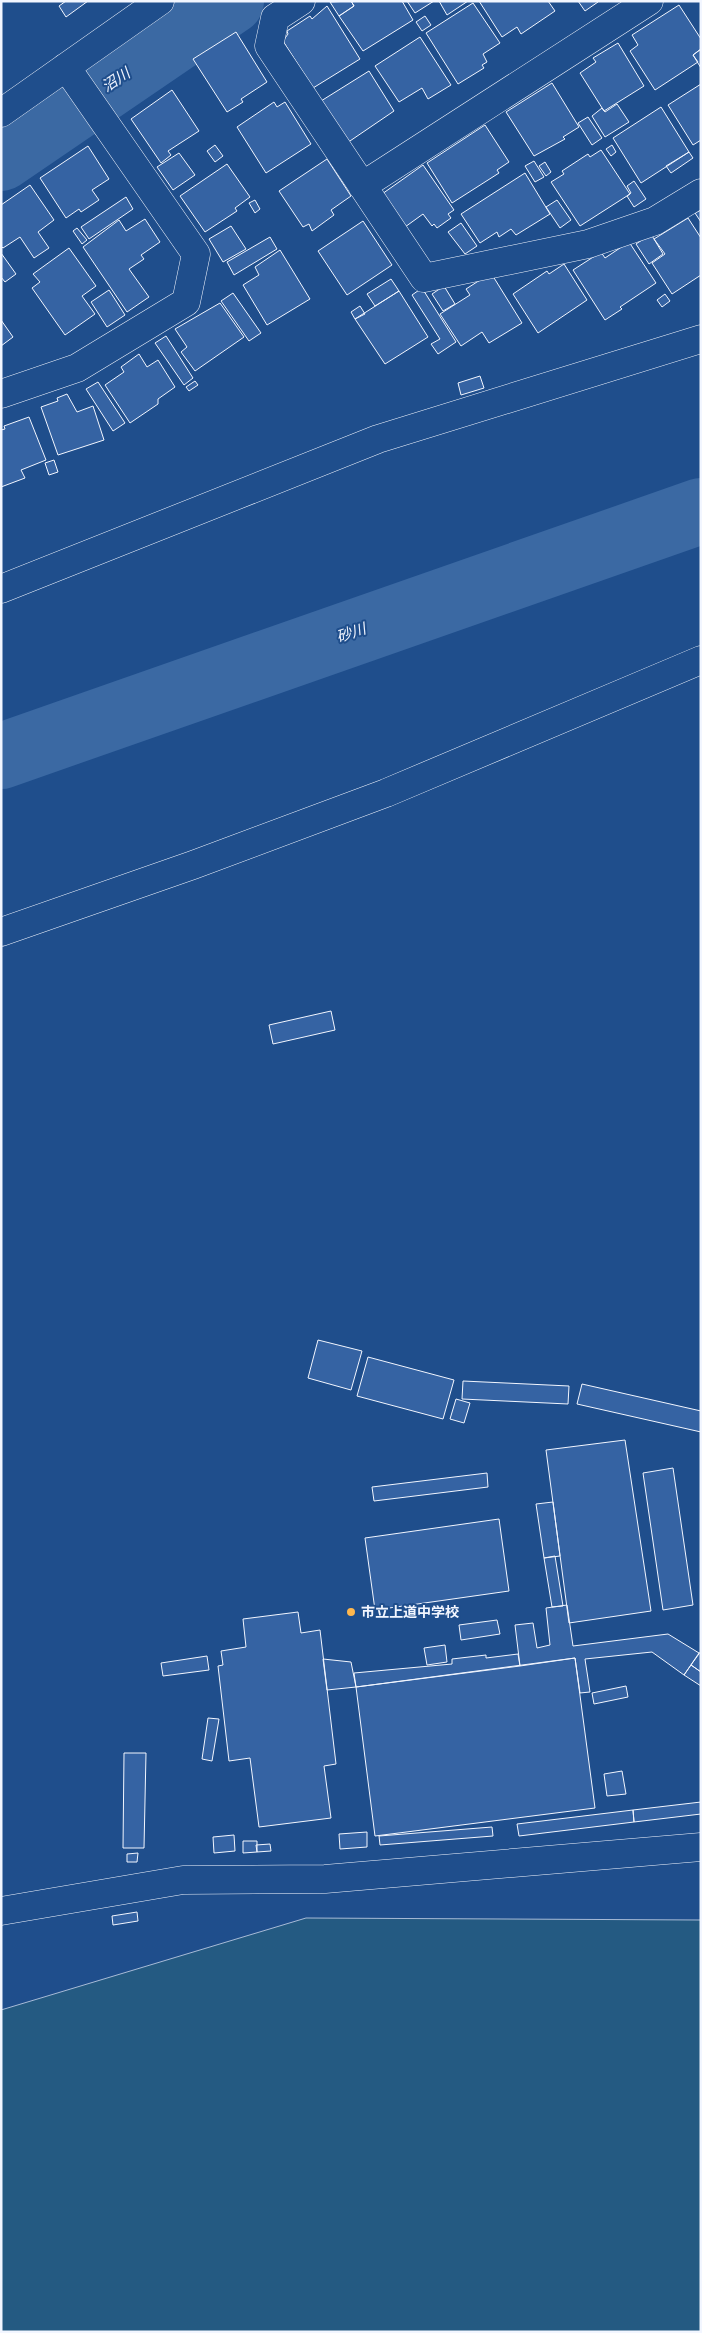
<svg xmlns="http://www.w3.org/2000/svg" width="702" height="2333" font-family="Commissioner,'Noto Sans JP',sans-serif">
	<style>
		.green { fill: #245a82; stroke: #a8bbd7 }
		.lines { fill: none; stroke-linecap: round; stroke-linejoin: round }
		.canal { stroke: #3b69a3; stroke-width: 39 }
		.river { stroke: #3b69a3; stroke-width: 66 }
		.building { fill: #3563a3; stroke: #f2f6ff }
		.street-casing { stroke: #f2f6ff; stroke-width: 29 }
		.street { stroke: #1f4e8c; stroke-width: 28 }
		.poi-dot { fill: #ffb74d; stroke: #1f4e8c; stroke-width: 2 }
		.labels { text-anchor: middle; stroke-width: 4; stroke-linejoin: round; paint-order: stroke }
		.poi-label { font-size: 14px; font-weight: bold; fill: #f2f6ff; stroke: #1f4e8c; text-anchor: start }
		.water-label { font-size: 15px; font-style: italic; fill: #f2f6ff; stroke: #1f4e8c }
	</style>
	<rect width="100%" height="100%" fill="#1f4e8c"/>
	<path class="green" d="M306 1918 701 1920V2332H1V2010Z"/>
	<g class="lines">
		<path class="canal" d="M151 47 156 52"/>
		<path class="river" d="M1 158 231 1
			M1 756 701 511"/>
	</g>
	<path class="building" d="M66 1H88L66 17 59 6Z
		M351 1H402L413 20 363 51 339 16 354 6Z
		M351 1 354 6 339 16 330 2Z
		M407 1H434L415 13Z
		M439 1H468L447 15Z
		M479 1H548L555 11 521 34 517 27 502 37Z
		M578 1H597L598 2 585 11Z
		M473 3 500 43 483 54 487 62 482 65 484 68 458 84 426 33Z
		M679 5 701 39V49L693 55 698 62 655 90 630 51 638 45 632 35Z
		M327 6 360 59 313 88 283 41 288 34 287 31 310 16 312 19Z
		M425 16 431 25 422 31 416 22Z
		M236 32 267 82 241 99 243 102 227 112 193 59Z
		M420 37 451 85 428 99 422 88 399 102 375 66Z
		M618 43 644 86 604 111 580 73 596 62 593 58Z
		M701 49V68L693 55Z
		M369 71 394 111 347 143 321 101Z
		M552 83 579 127 563 137 565 139 534 156 506 112Z
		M701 84V140L693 145 668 105Z
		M172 90 199 131 168 151 171 155 161 163 131 119Z
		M274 102 277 107 285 102 311 144 266 173 237 127Z
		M617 104 629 122 605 137 592 116 602 108 605 112Z
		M661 107 689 152 641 183 613 138Z
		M588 117 602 138 592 145 578 123Z
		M485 125 509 162 497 170 499 173 452 203 427 163Z
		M215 145 223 156 215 162 207 151Z
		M612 145 616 152 611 156 606 149Z
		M88 146 109 179 92 190 99 200 81 212 79 209 66 218 40 178Z
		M601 150 630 194 580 226 551 182 564 174 562 171 588 154 590 157Z
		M689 152 693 158 671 173 666 166Z
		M179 153 195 175 173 190 157 167Z
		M327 159 351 196 331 210 334 215 312 231 309 224 303 227 279 191Z
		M534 161 544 177 535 182 525 166Z
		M545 162 551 172 546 176 539 166Z
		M227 164 250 197 235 208 237 211 205 232 180 196Z
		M423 165 454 210 448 214 451 218 437 228 434 224 432 226 423 214 405 227 382 194Z
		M525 173 550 214 516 235 511 229 499 237 497 232 480 243 461 214Z
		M634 181 646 199 634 207 627 196 631 193 627 186Z
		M30 185 54 220 38 232 49 248 34 258 20 237 3 248 1 246V205Z
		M126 197 133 209 89 239 81 227Z
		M255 200 260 209 255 213 249 203Z
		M557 200 571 220 560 228 546 207Z
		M701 210V222L695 213Z
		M688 218 701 238V275L672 294 652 263 665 254 654 239Z
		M145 219 160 242 141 255 144 259 129 269 149 297 127 312 83 247 119 220 126 231Z
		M363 221 392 265 347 295 318 251Z
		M461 223 477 246 465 254 448 232Z
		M231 226 246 249 223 262 209 239Z
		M77 228 87 240 82 244 73 231Z
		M651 234 663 254 649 264 636 244Z
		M270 237 277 249 234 275 227 262Z
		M629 242 656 283 620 307 622 309 605 320 573 270 601 252 605 258Z
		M69 248 96 286 82 296 95 314 65 335 32 288 40 282 33 274Z
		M280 250 310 299 267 325 243 285 259 275 255 267Z
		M1 253 16 274 5 282 1 277Z
		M564 264 587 300 538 333 513 294 547 271 549 274Z
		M491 273 522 323 489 343 482 332 461 346 440 314 470 295 466 289Z
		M391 279 399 291 375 306 367 294Z
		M444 286 455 304 443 311 432 294Z
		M422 288 456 342 438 354 431 344 440 339 412 295Z
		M109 290 125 315 107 327 91 302Z
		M399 291 428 337 385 364 355 319Z
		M233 293 261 333 249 341 221 301Z
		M665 294 670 301 662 307 657 300Z
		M220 303 244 337 195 371 181 352 187 347 175 329Z
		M360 306 365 314 355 319 351 312Z
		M1 320 13 337 1 346Z
		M166 336 193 378 184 385 155 343Z
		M139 354 147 367 158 360 175 387 158 399V404L130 423 105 385 124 372 121 367Z
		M480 376 484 388 461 395 458 383Z
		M195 381 198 385 189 391 186 387Z
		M98 382 125 423 113 431 86 389Z
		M67 394 77 412 93 406 104 440 58 455 41 407 58 401 57 398Z
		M29 417 46 460 21 470 25 478 1 487V430L5 429 4 426Z
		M54 460 58 472 49 475 45 463Z
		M331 1011 335 1030 273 1044 269 1025Z
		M318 1340 362 1351 351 1390 308 1378Z
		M368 1357 454 1380 443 1419 357 1396Z
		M463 1381 569 1386 568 1404 462 1399Z
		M582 1384 701 1411V1432L577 1404Z
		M456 1399 470 1403 464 1423 450 1419Z
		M625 1440 651 1611 569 1623 546 1450Z
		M673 1468 693 1605 663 1610 643 1473Z
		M487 1473 488 1487 374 1501 372 1487Z
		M553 1502 560 1556 544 1558 536 1504Z
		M499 1519 509 1591 375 1610 365 1538Z
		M555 1556 563 1606 552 1607 544 1558Z
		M567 1605 573 1646 668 1634 699 1653 684 1675 652 1652 585 1659 590 1692 580 1693 575 1658 520 1666 515 1625 533 1623 537 1648 550 1645 546 1608Z
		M298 1612 301 1633 320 1630 336 1764 324 1766 331 1818 259 1827 250 1758 229 1761 218 1666 223 1665 221 1651 246 1647 243 1619Z
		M497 1620 500 1634 461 1640 459 1625Z
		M445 1645 447 1662 427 1665 424 1648Z
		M701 1651V1672L691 1665Z
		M518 1654 520 1666 356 1687 354 1673 452 1664V1659L486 1655V1658Z
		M207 1656 209 1670 163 1676 161 1663Z
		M575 1658 595 1808 375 1836 356 1687Z
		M323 1659 351 1662 356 1687 327 1690Z
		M691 1665 701 1672V1686L684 1675Z
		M626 1686 628 1697 594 1704 592 1693Z
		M208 1718 219 1719 212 1761 202 1759Z
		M124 1753H146L144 1848H123Z
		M622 1771 626 1794 607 1796 604 1774Z
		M701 1802V1814L634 1822 633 1810Z
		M633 1810 634 1822 519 1836 517 1824Z
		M492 1827 493 1836 380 1845 379 1836Z
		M367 1832V1847L340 1849 339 1834Z
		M234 1835 235 1851 214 1853 213 1837Z
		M243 1841H257V1852L243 1853Z
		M270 1844 271 1851 257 1852 256 1845Z
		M138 1853 137 1862H127V1854Z
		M137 1912 138 1921 113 1925 112 1916Z"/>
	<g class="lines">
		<defs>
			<path id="street" d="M301 1 275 18 269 46 424 278 588 244 655 221 701 193
				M1 113 160 1
				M362 186 649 1
				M1 394 77 368 186 302 196 254 66 67
				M1 589 378 439 701 339
				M1 932 193 865 386 793 701 660
				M1 1911 183 1880 325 1879 701 1847"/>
		</defs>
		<use href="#street" class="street-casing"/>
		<use href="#street" class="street"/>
	</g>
	<circle class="poi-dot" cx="351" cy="1612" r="5"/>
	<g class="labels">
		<g class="poi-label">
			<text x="361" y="1617">市立上道中学校</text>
		</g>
		<g class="water-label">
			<text transform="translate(116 80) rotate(-34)" y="5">沼川</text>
			<text transform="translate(351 633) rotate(-19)" y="5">砂川</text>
		</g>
	</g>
	<rect width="702" height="2333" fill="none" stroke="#f2f6ff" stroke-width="5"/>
</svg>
